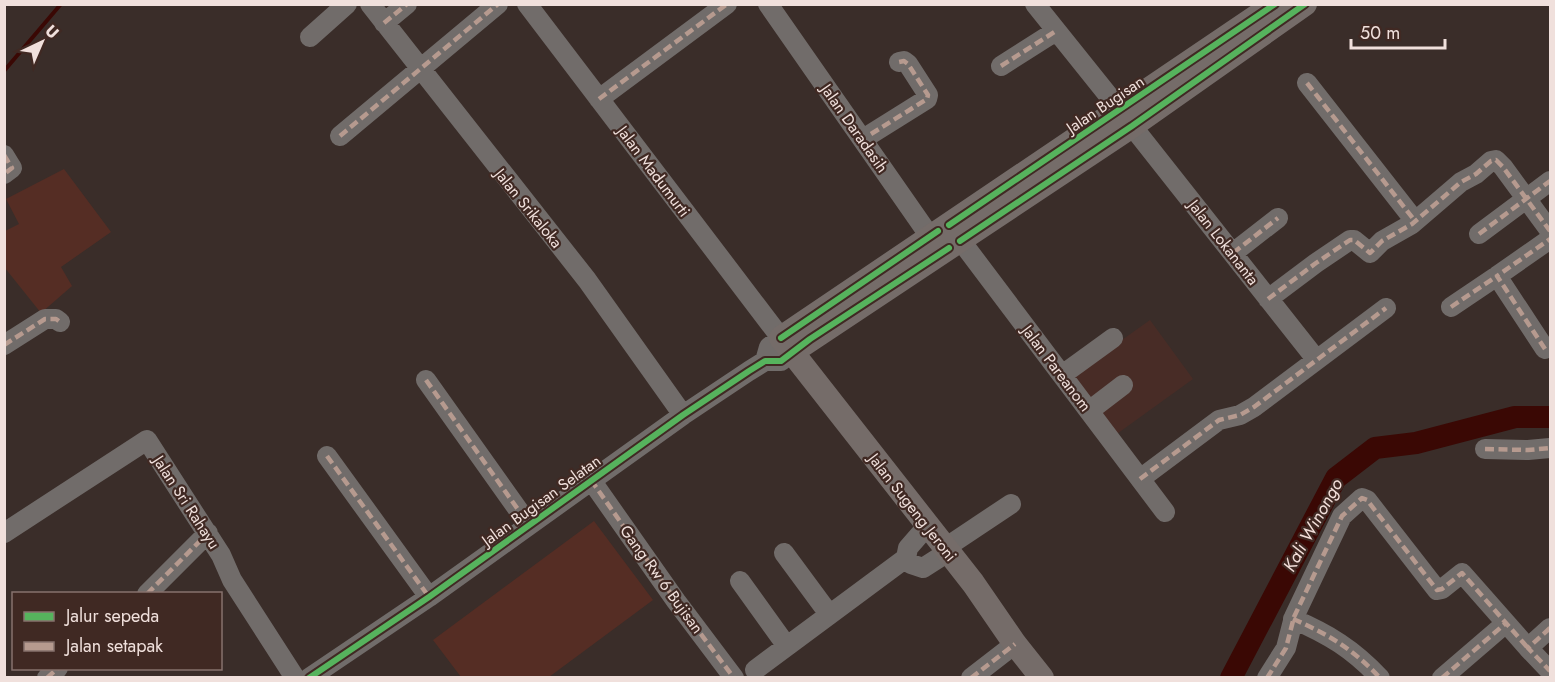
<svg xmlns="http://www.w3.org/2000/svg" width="1555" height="682" font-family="Jost,sans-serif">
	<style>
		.built { fill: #482c26 }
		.green { fill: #552d24 }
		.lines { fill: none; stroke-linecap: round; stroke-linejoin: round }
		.stream { stroke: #3a0804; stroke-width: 4 }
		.river { stroke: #3a0804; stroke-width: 22 }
		.minor { stroke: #716c6a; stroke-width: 20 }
		.major { stroke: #756c69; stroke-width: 24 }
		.quiet { stroke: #b69a8f; stroke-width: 4.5; stroke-dasharray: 9 4.5; stroke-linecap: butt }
		.cycleway-casing { stroke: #402923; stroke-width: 10 }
		.cycleway { stroke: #56b35d; stroke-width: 6 }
		.labels { text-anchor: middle; stroke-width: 4.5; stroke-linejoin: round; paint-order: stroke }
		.street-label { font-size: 16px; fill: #f0e0dc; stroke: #402923 }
		.water-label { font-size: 18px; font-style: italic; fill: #f3dfda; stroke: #402923 }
	</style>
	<rect width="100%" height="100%" fill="#3a2d29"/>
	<path class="built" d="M1150 320 1193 379 1114 436 1070 377Z"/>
	<path class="green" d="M64 169 111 232 61 267 72 286 41 313 5 268V231L19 224 6 199Z
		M594 521 653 600 549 677H461L433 640Z"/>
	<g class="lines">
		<path class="stream" d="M4 71 61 4"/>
		<path class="river" d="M1231 678 1336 478 1375 448 1416 443 1515 417H1550"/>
		<path class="minor" d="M370 4 587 280 683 415
			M527 4 781 338 769 347 765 361
			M768 4 938 248
			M1035 4 1120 110
			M384 23 407 4
			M310 37 347 4
			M1001 66 1056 31
			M1307 83 1415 221
			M599 99 727 4
			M1132 126 1316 359
			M871 134 927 99 928 95 908 64 904 61 899 62
			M340 136 498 4
			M4 155 12 168 4 174
			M952 229 1165 512
			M1479 234 1550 181
			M1233 253 1278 218
			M1268 299 1316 263 1350 240H1354L1370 253 1382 241 1412 224 1461 182 1476 174 1491 161 1496 160 1503 167 1550 231
			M1451 307 1497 276
			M4 345 45 319H56L60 322
			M1545 349 1497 276 1550 239
			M1062 375 1113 338
			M426 380 529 525
			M1089 411 1123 385
			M1485 449 1528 450 1550 448
			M327 456 429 597
			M1140 479 1219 420 1240 415 1254 407 1386 308
			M591 480 676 601 734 678
			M928 525 908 548 906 558 911 564 923 568 948 552
			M4 533 147 440 221 555 232 580 295 678
			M945 548 1011 504
			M784 553 829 614
			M740 581 786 645
			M147 594 208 533
			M1293 619C1328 634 1353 649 1380 678
			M1550 628 1528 648 1550 671
			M755 670 906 558
			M47 678 58 668
			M309 678 429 597 683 415 749 371 765 361H781L792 352
			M971 678 1015 644
			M1267 678 1286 648 1294 617 1342 516 1362 498 1367 500 1437 590 1442 589 1462 573 1528 648
			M1442 678 1506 623"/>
		<path class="major" d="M792 352 1132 126 1305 4
			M1042 678 1015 644 973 583 781 338 1275 4"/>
		<path class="quiet" d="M384 23 407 4
			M1001 66 1056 31
			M1307 83 1415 221
			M599 99 727 4
			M871 134 927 99 928 95 908 64 904 61 899 62
			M340 136 498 4
			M4 155 12 168 4 174
			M1479 234 1550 181
			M1233 253 1278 218
			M1268 299 1316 263 1350 240H1354L1370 253 1382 241 1412 224 1461 182 1476 174 1491 161 1496 160 1503 167 1550 231
			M1451 307 1497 276
			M4 345 45 319H56L60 322
			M1545 349 1497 276 1550 239
			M426 380 529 525
			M1485 449 1528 450 1550 448
			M327 456 429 597
			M1140 479 1219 420 1240 415 1254 407 1386 308
			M591 480 676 601 734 678
			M147 594 208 533
			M1293 619C1328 634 1353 649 1380 678
			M1550 628 1528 648 1550 671
			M47 678 58 668
			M971 678 1015 644
			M1267 678 1286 648 1294 617 1342 516 1362 498 1367 500 1437 590 1442 589 1462 573 1528 648
			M1442 678 1506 623"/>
		<defs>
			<path id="cycleway" d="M949 225 1275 4
				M960 241 1132 126 1305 4
				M781 338 938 231
				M309 678 429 597 683 415 749 371 765 361H781L810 339 949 248"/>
		</defs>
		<use href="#cycleway" class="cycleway-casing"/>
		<use href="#cycleway" class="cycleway"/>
	</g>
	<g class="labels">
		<g class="street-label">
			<text transform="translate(1105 104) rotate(-34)" y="6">Jalan Bugisan</text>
			<text transform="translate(855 128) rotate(55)" y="6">Jalan Daradasih</text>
			<text transform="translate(654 171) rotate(53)" y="6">Jalan Madumurti</text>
			<text transform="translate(529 208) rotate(51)" y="6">Jalan Srikaloka</text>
			<text transform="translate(1224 242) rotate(52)" y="6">Jalan Lokananta</text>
			<text transform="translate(1057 368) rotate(53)" y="6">Jalan Pareanom</text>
			<text transform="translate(541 500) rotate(-36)" y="6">Jalan Bugisan Selatan</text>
			<text transform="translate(187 502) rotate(57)" y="6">Jalan Sri Rahayu</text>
			<text transform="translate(913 507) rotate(52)" y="6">Jalan Sugeng Jeroni</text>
			<text transform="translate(662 579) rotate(54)" y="6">Gang Rw 6 Bujisan</text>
		</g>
		<g class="water-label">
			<text transform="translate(1313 525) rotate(-61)" y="6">Kali Winongo</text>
		</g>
	</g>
	<rect width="1555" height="682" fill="none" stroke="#f0e0dc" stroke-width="12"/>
	<rect x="12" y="592" width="210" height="78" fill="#402923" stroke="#86726d" stroke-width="1.5"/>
	<rect x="24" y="612" width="30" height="9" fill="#56b35d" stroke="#86726d" stroke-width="1.5"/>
	<text x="66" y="622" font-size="18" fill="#f0e0dc">Jalur sepeda</text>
	<rect x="24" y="642" width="30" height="9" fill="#b69a8f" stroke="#86726d" stroke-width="1.5"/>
	<text x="66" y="652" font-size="18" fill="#f0e0dc">Jalan setapak</text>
	<g transform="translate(42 42) rotate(44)" stroke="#402923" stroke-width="4.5" paint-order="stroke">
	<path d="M0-4.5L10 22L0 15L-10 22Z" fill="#f0e0dc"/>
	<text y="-9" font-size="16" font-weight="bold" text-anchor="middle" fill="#f0e0dc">U</text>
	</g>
	<path d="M1351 39v9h94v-9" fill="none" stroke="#f0e0dc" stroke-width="3"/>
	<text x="1360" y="39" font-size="18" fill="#f0e0dc" stroke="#402923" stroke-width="4.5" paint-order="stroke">50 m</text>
</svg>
